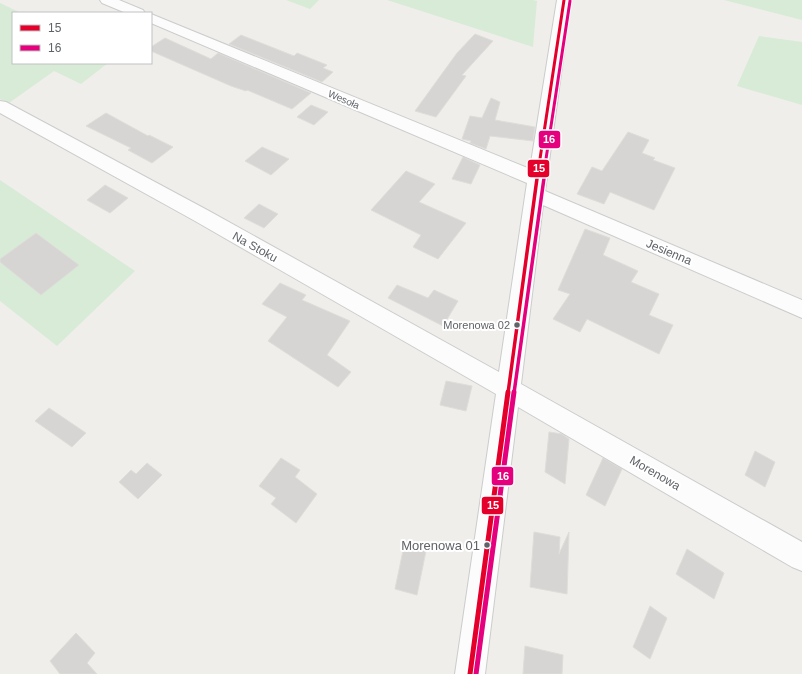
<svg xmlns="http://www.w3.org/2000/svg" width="802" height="674" font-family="Arial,sans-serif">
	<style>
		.green { fill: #d8ebd6 }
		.building { fill: #d6d5d3; stroke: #deddd9 }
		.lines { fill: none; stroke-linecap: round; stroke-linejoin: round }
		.minor-casing { stroke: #cbcccc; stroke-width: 2 }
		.minor { fill: #fdfcfc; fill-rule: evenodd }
		.bus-1-far2-casing { stroke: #fff; stroke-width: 5 }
		.bus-1-far1-casing { stroke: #fff; stroke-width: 6 }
		.bus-1-casing { stroke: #fff; stroke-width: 8 }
		.bus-2-far2-casing { stroke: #fff; stroke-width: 5 }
		.bus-2-far1-casing { stroke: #fff; stroke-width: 6 }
		.bus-2-casing { stroke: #fff; stroke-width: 8 }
		.bus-1-far2 { stroke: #e4002b; stroke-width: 3 }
		.bus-1-far1 { stroke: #e4002b; stroke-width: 3.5 }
		.bus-1 { stroke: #e4002b; stroke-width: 5 }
		.bus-2-far2 { stroke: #e5007d; stroke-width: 3 }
		.bus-2-far1 { stroke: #e5007d; stroke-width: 3.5 }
		.bus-2 { stroke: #e5007d; stroke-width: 5 }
		.bus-dot { fill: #5f6368; stroke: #fff; stroke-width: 1.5 }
		.labels { text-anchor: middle; stroke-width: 4; stroke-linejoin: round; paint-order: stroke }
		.far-street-label { font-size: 10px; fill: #5f6368; stroke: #fff }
		.bus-label { font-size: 11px; fill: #5f6368; stroke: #fff; text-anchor: end }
		.street-label { font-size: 12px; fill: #5f6368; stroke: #fff }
		.near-bus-label { font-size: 13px; fill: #5f6368; stroke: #fff; text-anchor: end }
		.line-badge { stroke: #fff; stroke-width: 1.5 }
		.badge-label { font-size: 11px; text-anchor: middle; font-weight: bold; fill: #fff }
	</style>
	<rect width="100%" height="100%" fill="#efeeea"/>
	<path class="green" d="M286 0H319L310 9Z
		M387 0H533L537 1 533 47Z
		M724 0H802V20Z
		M0 3 21 13H13V63H108L81 84 54 71 9 103 0 99Z
		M759 36 802 42V105L737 86Z
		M0 180 135 271 57 346 0 301Z"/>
	<path class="building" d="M475 34 493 41 462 75 466 76 436 117 415 111 457 53Z
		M241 35 294 56 297 53 327 65 323 68 333 72 322 82 229 44Z
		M165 38 211 59 218 53 311 93 292 109 247 90 246 91 231 86 151 51V47Z
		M491 98 500 102 495 120 535 127 533 141 490 136 486 149 470 143 471 141 462 139 470 116 482 118Z
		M311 105 328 112 314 125 297 117Z
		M106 113 148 136 149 135 173 147 152 163 128 150 131 148 86 126Z
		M628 132 649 140 642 153 655 158 653 160 675 168 654 210 610 192 604 204 577 194 592 167 602 171Z
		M262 147 289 159 271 175 245 161Z
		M463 157 480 165 471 184 452 179Z
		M406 171 435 184 419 202 466 223 438 259 413 247 421 235 371 210Z
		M105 185 128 198 110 213 87 200Z
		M259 204 278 214 264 228 244 218Z
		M585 229 610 238 603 255 638 271 631 282 659 294 649 315 673 325 659 354 587 319 580 332 553 319 570 294 558 290Z
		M36 233 79 265 41 295 0 262V259Z
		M280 283 306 295 302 300 350 321 327 355 351 372 338 387 268 341 287 317 262 304Z
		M397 285 428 298 434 290 458 301 443 326 388 298Z
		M446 381 472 386 466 411 440 405Z
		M49 408 86 433 72 447 35 421Z
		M549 432 562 434 569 439 565 484 545 472Z
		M755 451 775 462 765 487 745 475Z
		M281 458 300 470 295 477 317 494 296 523 271 504 276 498 259 486Z
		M603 458 622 469 605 506 586 495Z
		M147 463 162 475 138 499 119 482 131 470 136 474Z
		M534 532 560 537 559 554 569 532 567 594 530 587Z
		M404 546 426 551 417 595 395 589Z
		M687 549 724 573 714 599 676 574Z
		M650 606 667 618 650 659 633 647Z
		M76 633 95 653 87 663 97 674H60L50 661Z
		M525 646 563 655 562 674H523Z"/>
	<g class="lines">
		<defs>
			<path id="minor" d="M100 0H119L143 10 145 13H126L102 3Z
				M557 0H571L545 191 802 300V318L543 205 521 384 802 542V571L792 567 518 407 485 674H455L496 394 195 221 0 113V101L6 102 209 211 499 372 527 183 151 23V14L530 169Z"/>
		</defs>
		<use href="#minor" class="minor-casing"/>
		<use href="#minor" class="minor"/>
		<defs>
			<path id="bus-1-far2" d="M538 172 564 0"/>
			<path id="bus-1-far1" d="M508 393 538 171"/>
			<path id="bus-1" d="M470 674 508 392"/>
			<path id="bus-2-far2" d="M544 172 570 1"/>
			<path id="bus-2-far1" d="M514 393 545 171"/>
			<path id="bus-2" d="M476 674 514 392"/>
		</defs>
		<use href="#bus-1-far2" class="bus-1-far2-casing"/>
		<use href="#bus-1-far1" class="bus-1-far1-casing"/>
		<use href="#bus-1" class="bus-1-casing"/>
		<use href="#bus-2-far2" class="bus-2-far2-casing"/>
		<use href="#bus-2-far1" class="bus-2-far1-casing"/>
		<use href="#bus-2" class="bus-2-casing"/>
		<use href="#bus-1-far2" class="bus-1-far2"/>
		<use href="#bus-1-far1" class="bus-1-far1"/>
		<use href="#bus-1" class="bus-1"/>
		<use href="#bus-2-far2" class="bus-2-far2"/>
		<use href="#bus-2-far1" class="bus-2-far1"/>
		<use href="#bus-2" class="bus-2"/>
	</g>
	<g class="bus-dot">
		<circle cx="517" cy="325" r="3.5"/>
		<circle cx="487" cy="545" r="3.5"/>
	</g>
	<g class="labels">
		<g class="far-street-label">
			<text transform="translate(344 99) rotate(23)" y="4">Wesoła</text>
		</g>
		<g class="bus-label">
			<text x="510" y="329">Morenowa 02</text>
		</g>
		<g class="street-label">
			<text transform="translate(255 247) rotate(29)" y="4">Na Stoku</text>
			<text transform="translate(669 252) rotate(23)" y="4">Jesienna</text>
			<text transform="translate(655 473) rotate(30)" y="4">Morenowa</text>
		</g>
		<g class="near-bus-label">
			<text x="480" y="550">Morenowa 01</text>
		</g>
	</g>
	<g class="line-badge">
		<rect x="538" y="130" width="23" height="19" rx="4" fill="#e5007d"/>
		<rect x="527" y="159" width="23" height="19" rx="4" fill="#e4002b"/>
		<rect x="491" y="466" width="23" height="20" rx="4" fill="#e5007d"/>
		<rect x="481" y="496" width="23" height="19" rx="4" fill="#e4002b"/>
	</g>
	<g class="badge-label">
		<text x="549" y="143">16</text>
		<text x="539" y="172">15</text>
		<text x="503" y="480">16</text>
		<text x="493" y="509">15</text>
	</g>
	<rect x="12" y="12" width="140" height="52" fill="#ffffff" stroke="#bfc1c3"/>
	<rect x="20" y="25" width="20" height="6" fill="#e4002b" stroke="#bfc1c3"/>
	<text x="48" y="32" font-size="12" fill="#5f6368">15</text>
	<rect x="20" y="45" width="20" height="6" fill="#e5007d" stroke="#bfc1c3"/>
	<text x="48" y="52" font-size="12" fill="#5f6368">16</text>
</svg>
